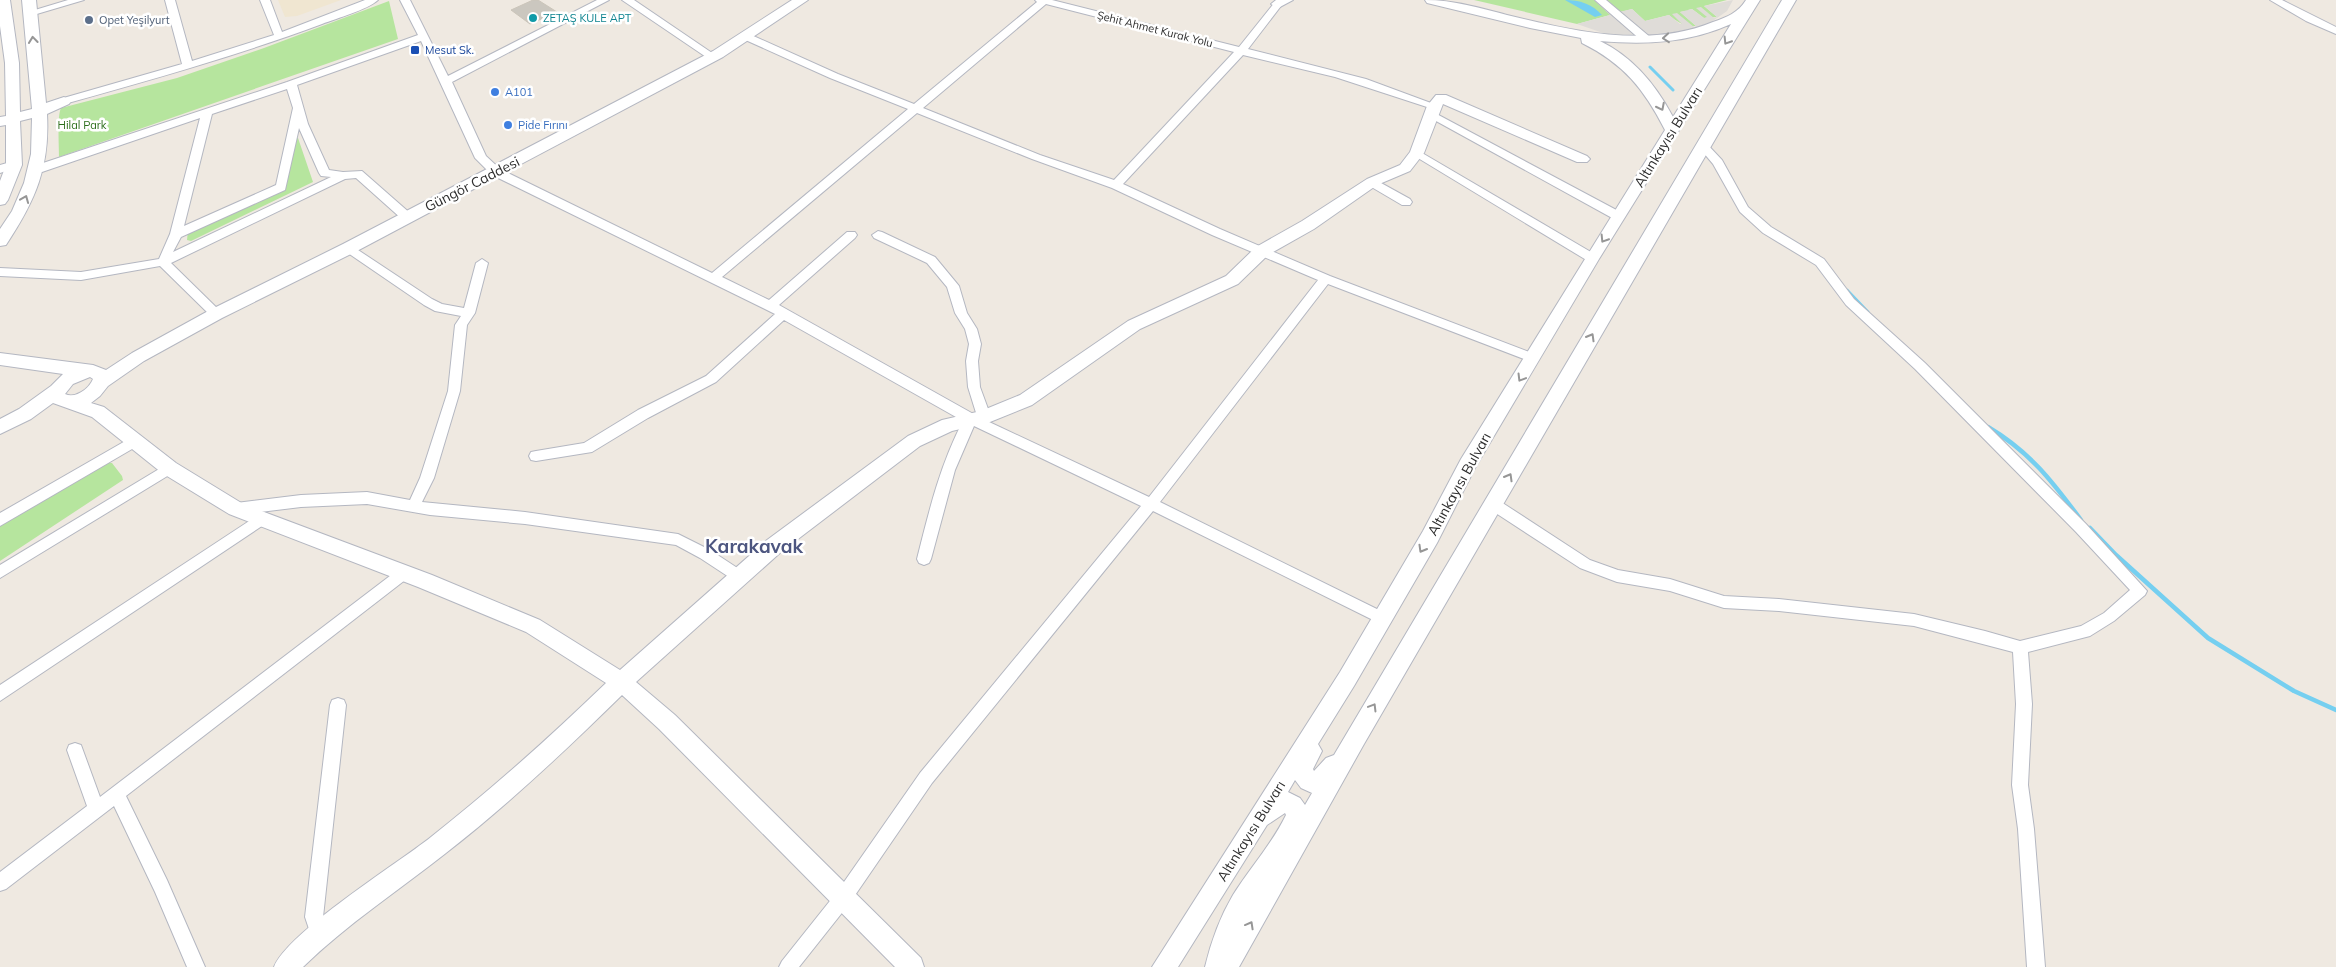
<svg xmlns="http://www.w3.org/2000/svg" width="2336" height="967" font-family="Mulish,sans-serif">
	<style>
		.education { fill: #f0e6d1 }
		.green { fill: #b6e59e }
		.plaza { fill: #dfdcd8 }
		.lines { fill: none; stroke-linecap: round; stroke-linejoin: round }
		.stream-far1 { stroke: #75cff0; stroke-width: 3 }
		.stream { stroke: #75cff0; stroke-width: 4.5 }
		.canal { fill: #75cff0; fill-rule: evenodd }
		.building { fill: #cbc7bf; stroke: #cbc5ba }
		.street-casing { stroke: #b4b7c1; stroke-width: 2 }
		.secondary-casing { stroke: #b4b7c1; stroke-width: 2 }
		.street { fill: #fff; fill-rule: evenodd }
		.secondary { fill: #fff; fill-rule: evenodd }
		.oneway { stroke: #969696 }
		.culture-dot { fill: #0f9aa8; stroke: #fff; stroke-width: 2 }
		.service-dot { fill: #5c6f8a; stroke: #fff; stroke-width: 2 }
		.transit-dot { fill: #1a4fb4; stroke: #fff; stroke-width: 2 }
		.shop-dot { fill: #3f7fe0; stroke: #fff; stroke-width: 2 }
		.labels { text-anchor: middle; stroke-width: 5; stroke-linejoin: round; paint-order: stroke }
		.far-culture-label { font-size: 11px; fill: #0d838f; stroke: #fff; text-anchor: start }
		.far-service-label { font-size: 11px; fill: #4e5e75; stroke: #fff; text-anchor: start }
		.far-street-label { font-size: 11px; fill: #2e2e2e; stroke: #fff }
		.far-transit-label { font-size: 11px; fill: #164399; stroke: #fff; text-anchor: start }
		.far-shop-label { font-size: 11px; fill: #366cbe; stroke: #fff; text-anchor: start }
		.far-park-label { font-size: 11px; fill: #2c6e1b; stroke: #fff }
		.street-label { font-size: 14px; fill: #2e2e2e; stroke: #fff }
		.district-label { font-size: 19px; font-weight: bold; fill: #4d5680; stroke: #fff }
	</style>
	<rect width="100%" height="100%" fill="#efe9e1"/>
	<path class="education" d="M278 0H341L297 16 285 17Z"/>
	<path class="green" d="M1474 0H1727L1704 6 1717 17 1704 18 1692 9 1688 10 1701 21 1698 22 1685 11 1680 12 1696 26C1685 27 1677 22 1669 15L1645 21 1632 9 1577 24Z
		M389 1 398 39 59 157C59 145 57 116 61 108L177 78 264 48Z
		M298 138 313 182 191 241 187 240 188 230 282 184 290 140Z
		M105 463H112L122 476 123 480 0 561V525Z"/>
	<path class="plaza" d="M1594 0H1605L1619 12 1632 9 1645 21 1669 15 1680 24H1682L1672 14 1677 13 1694 27 1696 26 1680 12 1692 9 1704 18 1707 17 1696 8 1701 7 1714 18 1717 17 1704 6 1733 0 1727 11 1707 25 1675 34 1637 37 1606 34 1577 24 1610 15Z"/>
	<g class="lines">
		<path class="stream-far1" d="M1650 67 1673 90
			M1847 290 1868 312"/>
		<path class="stream" d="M1988 427C2030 452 2052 481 2081 520
			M2090 528 2116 555 2208 638 2294 691 2336 710"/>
		<path class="canal" d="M1565 0C1580 0 1592 4 1602 15L1595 17Z"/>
	</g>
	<path class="building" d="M533 0H538L557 12 530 24 511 10Z"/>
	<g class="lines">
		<defs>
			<path id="street" d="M68 0H84L30 16 25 13Z
				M165 0H175L192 61 274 35 260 0H270L282 32 365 0H378C367 10 337 18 322 24 239 55 154 79 68 103H60V99L182 64Z
				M400 0H410L448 76 597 0H609L452 82 486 156 500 169 712 273 908 109 830 78 741 38V34H749L838 74 914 104 1037 2 1035 0H1052L1239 47 1275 2H1281V6L1248 49 1366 79 1439 106 1438 108H1430L1335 77 1243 55 1123 184 1220 229 1330 276 1537 355 1539 358 1537 361H1529L1328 284 1160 502 1387 614 1389 618 1387 622 1382 624 1377 622 1153 511 932 783 849 904 799 967H779L782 961 837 892 920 773 1141 506 974 426 955 470 931 559 929 563 924 565 919 563 917 559C929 511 940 465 963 421L784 320 716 382 648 418 592 452 536 461 531 460 529 456 531 452 536 451 584 443 638 410 706 376 775 314 492 175 475 158 421 41 297 85 308 124 329 170 343 172 362 171 411 214 413 217 411 220H403L356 178 345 179 171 263 220 311 222 314 216 318 212 317 160 266 81 280 0 276V268L81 272 159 259 170 234 200 118 42 172H34V166L287 82 418 35ZM1046 4 1234 52 1114 180 1040 155 923 108ZM287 89 293 108 276 185 184 226 212 114ZM917 113 1032 159 1112 188 1212 235 1318 280 1149 497 987 421 991 417 980 387 978 361 981 344 977 329 967 313 959 286 935 257 882 232 878 231 872 235 874 238 927 263 947 287 955 313 965 329 969 344 966 361 968 387 977 416 779 305 855 238 857 235 855 232H847L769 300 722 277ZM299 128 319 173 321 176 331 177 173 252 181 237 285 190Z
				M622 0H634L718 57 713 60 709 59Z
				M1595 0H1606L1650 37V41H1642Z
				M2270 0H2282L2336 27V34L2306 21Z
				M1431 111 1622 213 1624 216 1618 220 1614 219 1427 116V112Z
				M1702 142 1706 143 1722 160 1748 207 1771 227 1824 259 1854 299 1925 363 2086 524 2147 591 2145 595 2114 621 2090 636 2028 652 2032 704 2028 785 2034 829 2045 967H2027L2018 829 2012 785 2016 704 2013 652 1914 626 1779 611 1724 608 1670 591 1617 582 1580 568 1488 508 1486 504 1488 500H1498L1590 560 1618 570 1670 579 1724 596 1779 599 1914 614 1985 631 2020 641 2081 626 2104 613 2130 590 2076 532 1915 369 1846 305 1816 265 1763 233 1740 212 1713 164 1697 145Z
				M1417 150 1596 255 1598 258 1596 261H1588L1413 155 1412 153Z
				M14 161 20 165 18 167 0 173V165Z
				M1372 178 1410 199 1412 202 1410 205H1402L1368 185 1366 182Z
				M349 244 432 299 442 304 464 308 476 263 482 259 488 263 475 313 467 325 460 391 434 478 422 502 525 512 678 534 710 550 745 573 747 577 745 581 740 583 735 581 700 558 676 545 525 524 430 515 367 504 301 507 236 515 231 513 229 509 231 505 236 503 301 495 367 492 410 500 420 478 448 391 455 325 461 316 435 311 424 305 345 251 343 248 345 245Z
				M134 436 139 437 141 441 139 445 0 526V513Z
				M169 463 174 464 176 468 174 472 0 578V565Z
				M263 512 268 514 270 518 268 522 0 701V685Z
				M404 567 409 569 411 573 409 577 126 796 167 880 205 967H187L155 892 114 806 6 889 0 891V872L87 806 67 750 69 745 75 743 81 745 100 797 399 569Z
				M338 698 344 700 346 705 323 917 328 935 325 941 319 944 313 941 305 917 330 705 332 700Z"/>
			<path id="secondary" d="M0 0H10L19 63 20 112 32 109 22 0H36L46 103 64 97 71 101 69 104 47 114C50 168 35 201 6 245L0 246V229L12 211 24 183 31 154 32 118 20 121 22 165 8 200 5 204 0 205V181L6 165V125L0 126V117L6 116 5 63 0 26Z
				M792 0H808L723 57 355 252 222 318 144 361 108 386 100 396 91 403 104 407 176 463 243 504 432 575 540 620 620 670 767 540 908 436 942 420 981 411 1020 395 1128 321 1226 276 1256 247 1302 221 1367 179 1400 165 1410 152 1427 106 1436 95H1446L1587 156 1590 159 1587 162H1577L1443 104 1424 153 1410 171 1377 185 1314 229 1268 255 1238 284 1140 329 1032 405 990 422 952 431 920 446 781 552 636 682 675 715 921 958 924 967H895L659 729 622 695C566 750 508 805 446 853 398 891 347 924 303 967H274C288 932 397 864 431 837 492 789 550 737 606 683L526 632 418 587 229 514 162 473 92 417 53 403 31 419 0 434V419L19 409 51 386 63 374 0 365V353L93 365 106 370 132 353 210 310 343 244 713 51ZM90 377 93 379C89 389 75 399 65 394L73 384Z
				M1276 0H1293L1278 8 1271 4Z
				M1425 0C1454 0 1480 8 1507 15 1573 31 1648 49 1713 22 1727 17 1738 13 1746 0H1760L1599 259 1475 468 1437 543 1354 686 1318 744 1322 751 1313 769 1314 771 1326 758 1334 755 1782 0H1796L1364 744 1239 967H1205C1211 942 1220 917 1233 895 1250 868 1272 844 1286 815L1285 813 1267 825 1178 967H1152L1340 672 1423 531 1461 459 1665 130C1644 89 1624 64 1582 43L1581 38 1530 28 1427 3ZM1731 24 1673 117C1656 85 1633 57 1600 41 1646 45 1689 43 1731 24ZM1295 780 1301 788 1312 793 1305 805 1300 798 1288 792Z"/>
		</defs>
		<use href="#street" class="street-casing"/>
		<use href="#secondary" class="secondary-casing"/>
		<use href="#street" class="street"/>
		<use href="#secondary" class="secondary"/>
	</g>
	<defs><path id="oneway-chevron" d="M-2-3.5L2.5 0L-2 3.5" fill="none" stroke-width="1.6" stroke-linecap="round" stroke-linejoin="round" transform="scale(1.25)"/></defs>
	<g class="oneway">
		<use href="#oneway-chevron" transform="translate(1666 38) rotate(175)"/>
		<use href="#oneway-chevron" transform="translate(33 40) rotate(-96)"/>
		<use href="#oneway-chevron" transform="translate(1727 41) rotate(122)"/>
		<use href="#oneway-chevron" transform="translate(1661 107) rotate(63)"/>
		<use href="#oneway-chevron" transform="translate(25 199) rotate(-68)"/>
		<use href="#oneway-chevron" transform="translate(1604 239) rotate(122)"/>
		<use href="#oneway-chevron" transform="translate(1591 337) rotate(-60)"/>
		<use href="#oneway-chevron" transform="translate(1521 378) rotate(121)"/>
		<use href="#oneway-chevron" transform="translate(1509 477) rotate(-60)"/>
		<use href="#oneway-chevron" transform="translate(1422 549) rotate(120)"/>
		<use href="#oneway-chevron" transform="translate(1373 707) rotate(-59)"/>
		<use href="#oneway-chevron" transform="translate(1250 925) rotate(-61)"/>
	</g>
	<circle class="culture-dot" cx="533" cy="18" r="5"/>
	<circle class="service-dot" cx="89" cy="20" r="5"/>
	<rect class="transit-dot" x="410" y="45" width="10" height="10" rx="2.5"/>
	<g class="shop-dot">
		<circle cx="495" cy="92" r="5"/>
		<circle cx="508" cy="125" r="5"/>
	</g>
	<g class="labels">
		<g class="far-culture-label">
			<text x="543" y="22">ZETAŞ KULE APT</text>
		</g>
		<g class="far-service-label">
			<text x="99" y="24">Opet Yeşilyurt</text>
		</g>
		<g class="far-street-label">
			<text transform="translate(1155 29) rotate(14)" y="4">Şehit Ahmet Kurak Yolu</text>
		</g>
		<g class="far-transit-label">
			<text x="425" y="54">Mesut Sk.</text>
		</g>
		<g class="far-shop-label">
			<text x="505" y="96">A101</text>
			<text x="518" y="129">Pide Fırını</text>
		</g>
		<g class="far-park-label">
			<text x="82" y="129">Hilal Park</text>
		</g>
		<g class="street-label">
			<text transform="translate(1668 137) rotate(-58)" y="5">Altınkayısı Bulvarı</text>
			<text transform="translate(472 184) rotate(-27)" y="5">Güngör Caddesi</text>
			<text transform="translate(1459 484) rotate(-61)" y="5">Altınkayısı Bulvarı</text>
			<text transform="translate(1251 831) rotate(-58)" y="5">Altınkayısı Bulvarı</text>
		</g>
		<g class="district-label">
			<text x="754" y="553">Karakavak</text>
		</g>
	</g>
</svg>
